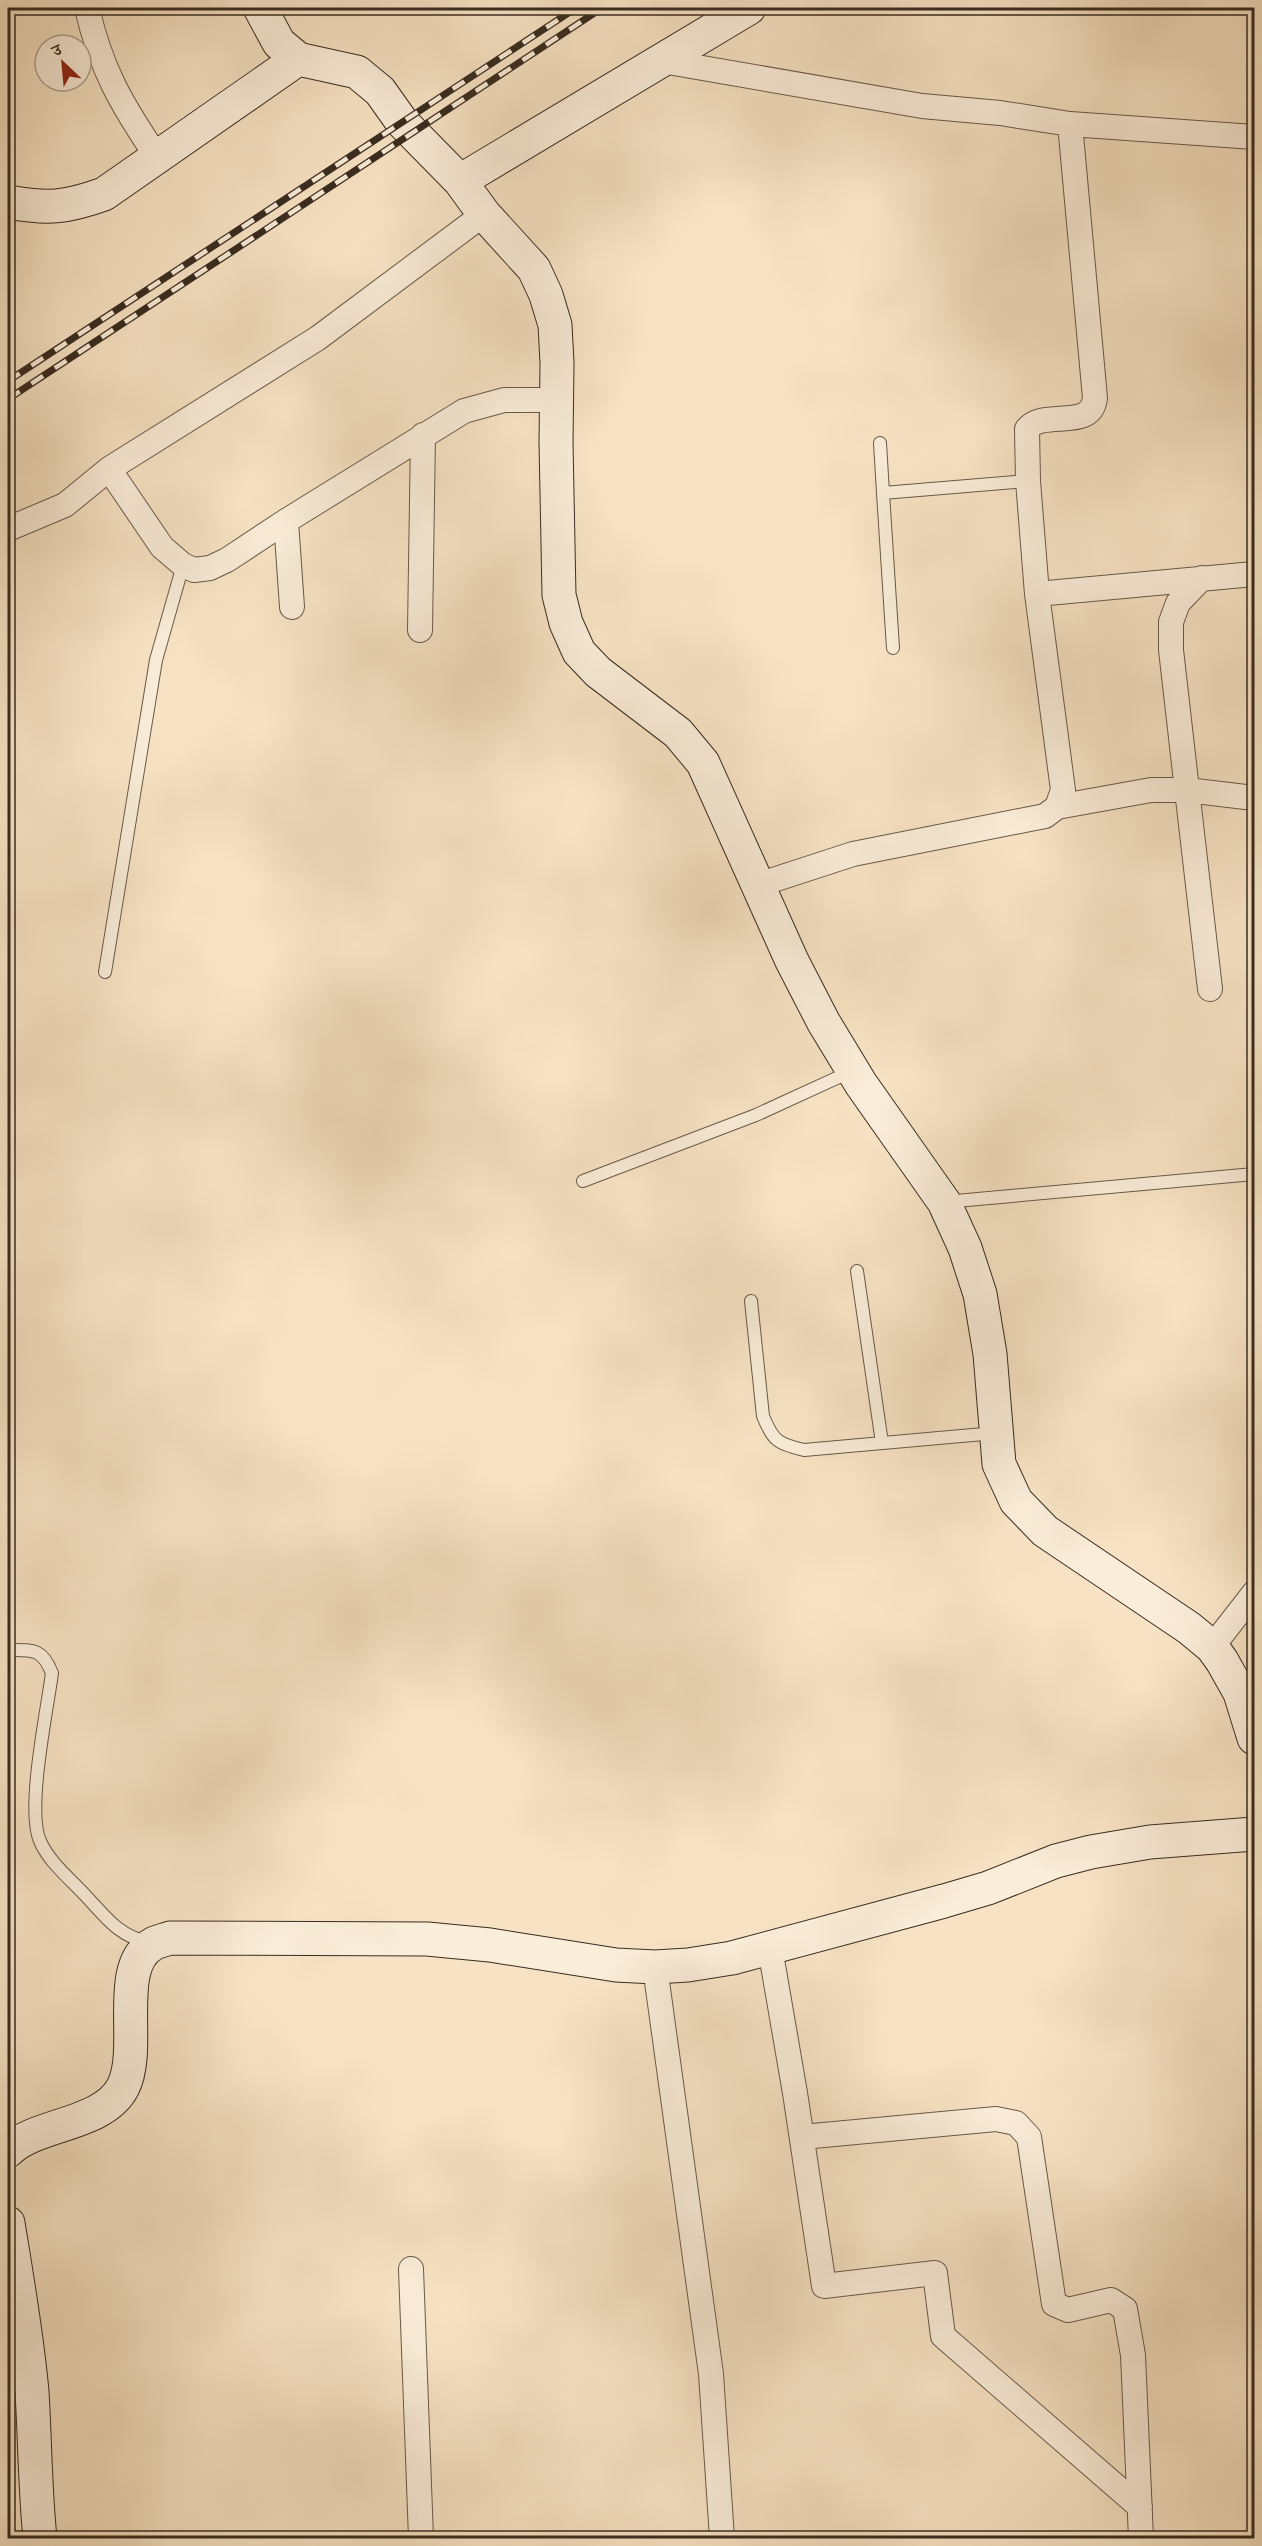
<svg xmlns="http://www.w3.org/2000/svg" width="1262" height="2546" font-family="'EB Garamond','Noto Serif Devanagari',serif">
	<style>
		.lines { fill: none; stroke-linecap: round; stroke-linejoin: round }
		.lane-casing { stroke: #685a49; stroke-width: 14 }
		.street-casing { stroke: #685a49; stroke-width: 26 }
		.secondary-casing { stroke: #392c20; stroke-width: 35 }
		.lane { stroke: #faedd9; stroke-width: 12 }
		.street { stroke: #faedd9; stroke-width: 24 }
		.secondary { stroke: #faedd9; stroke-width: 33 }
		.rail-casing { stroke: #392c20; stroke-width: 7 }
		.rail { stroke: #faedd9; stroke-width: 4.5; stroke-dasharray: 14; stroke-linecap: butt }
	</style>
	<rect width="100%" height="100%" fill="#f7e3c4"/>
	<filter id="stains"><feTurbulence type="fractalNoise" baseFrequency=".00333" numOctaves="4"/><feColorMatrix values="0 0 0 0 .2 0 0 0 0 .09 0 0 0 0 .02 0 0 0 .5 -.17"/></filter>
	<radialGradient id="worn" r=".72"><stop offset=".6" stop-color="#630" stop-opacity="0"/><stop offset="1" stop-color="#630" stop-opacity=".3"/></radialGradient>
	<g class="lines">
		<defs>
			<path id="lane" d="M880 443 883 493
				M893 648 883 493 1028 481
				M105 972 156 660 183 565
				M583 1181 756 1115 852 1071
				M945 1202 1254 1174
				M857 1271 882 1443
				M751 1301 763 1416C773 1441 778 1444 804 1450L995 1433
				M8 1650C33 1650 42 1648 52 1673 47 1711 26 1810 40 1841 49 1862 69 1878 84 1894 106 1917 116 1934 148 1943"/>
			<path id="street" d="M87 8C101 70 122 105 157 157
				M662 61 922 106 1000 113 1070 124 1254 137
				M109 469 162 547 183 565 194 570 210 568 227 560 286 521 464 411 504 400H556
				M286 521 292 607
				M8 529 65 505 109 469 318 338 484 214
				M1037 594 1028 481 1027 429C1044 408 1091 432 1095 398L1070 124
				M420 630 423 435
				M1057 807 1151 790H1187L1171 650V622L1178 603 1202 578
				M758 885 853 854 1045 816 1057 807 1063 790 1037 594 1254 574
				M1210 989 1187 790 1254 798
				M1212 1647 1254 1593
				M770 1948 795 2093 824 2286 935 2273 943 2336 1140 2507
				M655 1967 711 2374 722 2538
				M802 2137 996 2119 1016 2123 1029 2137 1054 2304 1068 2310 1111 2300 1125 2309 1133 2355 1141 2538
				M411 2269 421 2538"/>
			<path id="secondary" d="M260 8 279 43 298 59 357 72 380 91 402 122 460 181 484 214 534 269 546 295 555 325 557 363 556 442 559 595 566 623 579 652 598 672 678 733 703 763 792 961 824 1023 861 1084 944 1202 965 1248 980 1294 990 1354 999 1464 1016 1501 1045 1531 1189 1628 1212 1647 1222 1661 1240 1693 1254 1738
				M460 181 749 8
				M8 202C48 209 65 208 104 194L298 59
				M8 2151C35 2123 103 2126 123 2087 143 2048 113 1966 153 1944 158 1941 165 1940 170 1938L427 1939 490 1945 616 1965 655 1967 688 1965 732 1958 944 1901 988 1888 1056 1861 1091 1852 1150 1842 1254 1834
				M8 2223C17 2279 27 2335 32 2392 35 2441 35 2490 40 2538"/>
		</defs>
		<use href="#lane" class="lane-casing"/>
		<use href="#street" class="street-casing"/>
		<use href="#secondary" class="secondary-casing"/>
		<use href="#lane" class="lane"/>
		<use href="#street" class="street"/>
		<use href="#secondary" class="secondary"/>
		<defs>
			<path id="rail" d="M8 381 576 8
				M8 399 602 8"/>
		</defs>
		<use href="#rail" class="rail-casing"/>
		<use href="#rail" class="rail"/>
	</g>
	<rect width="1262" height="2546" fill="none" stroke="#f7e3c4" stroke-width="30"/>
	<rect x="9" y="9" width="1244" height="2528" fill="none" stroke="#392c20" stroke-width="3"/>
	<rect x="15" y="15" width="1232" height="2516" fill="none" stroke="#392c20" stroke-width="1.5"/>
	<g transform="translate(63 63) rotate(334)"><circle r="28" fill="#faedd9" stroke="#ada08f" stroke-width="1.5"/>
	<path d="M0-4.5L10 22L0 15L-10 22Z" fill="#8f2418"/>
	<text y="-9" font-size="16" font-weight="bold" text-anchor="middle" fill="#392c20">उ</text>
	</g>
	<rect width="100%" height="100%" filter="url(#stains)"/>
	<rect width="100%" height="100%" fill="url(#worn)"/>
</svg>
